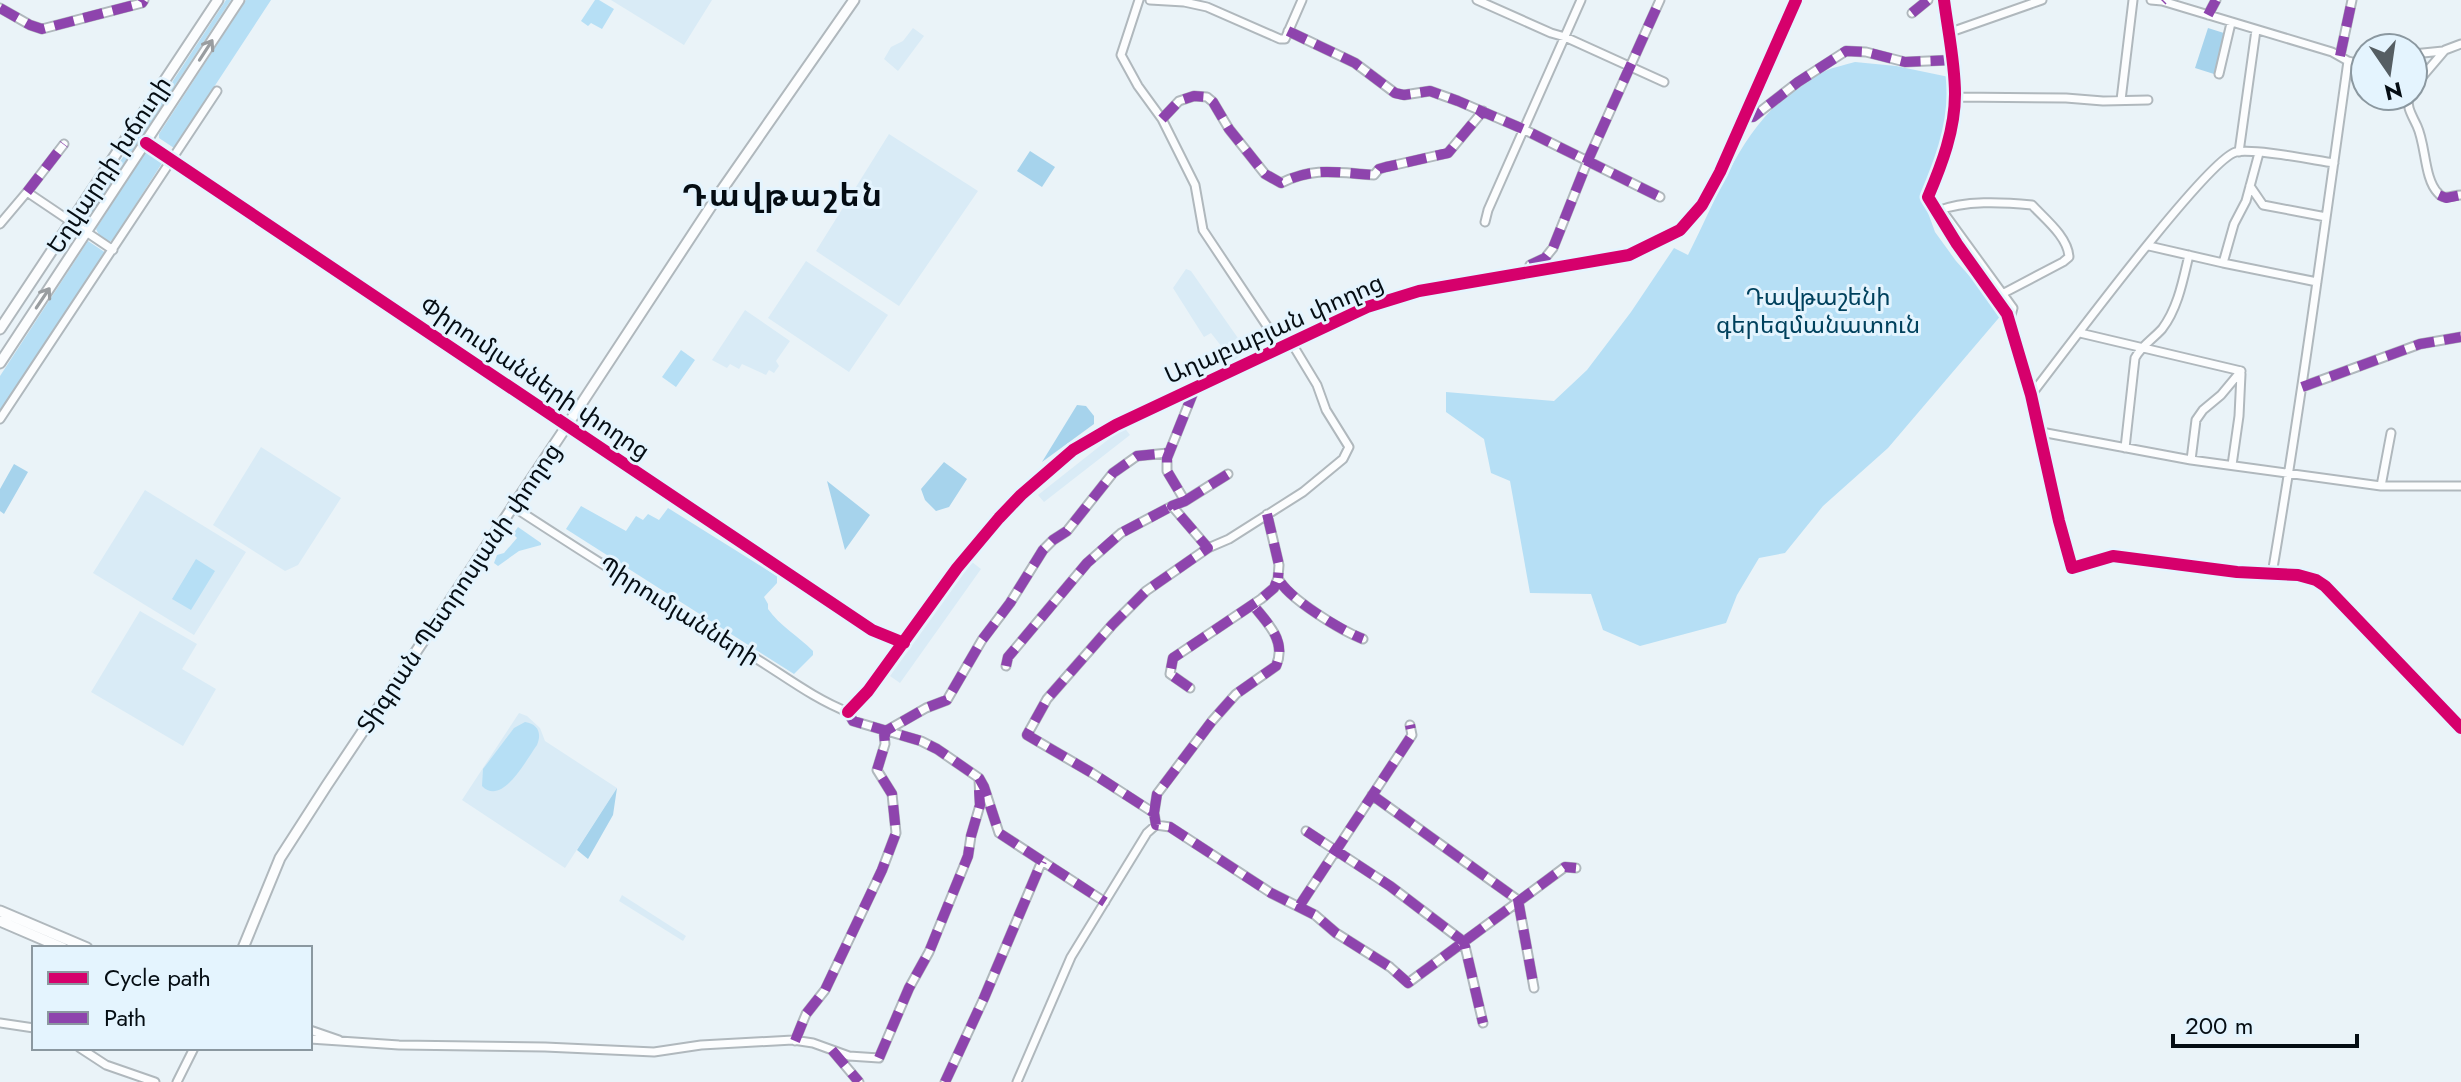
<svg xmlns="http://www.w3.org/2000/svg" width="2461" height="1082" font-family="Jost,'Noto Sans Armenian',sans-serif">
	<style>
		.built { fill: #d9ebf6 }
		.green { fill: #b6dff5 }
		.forest { fill: #a6d3ec }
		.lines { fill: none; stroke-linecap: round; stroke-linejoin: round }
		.minor-casing { stroke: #b0b8bd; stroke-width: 11 }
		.major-casing { stroke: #b0b8bd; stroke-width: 13 }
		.minor { stroke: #fcfdfe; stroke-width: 7 }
		.major { stroke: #fcfdfe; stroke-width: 9 }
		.quiet { stroke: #8e44ad; stroke-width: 10; stroke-dasharray: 20 10; stroke-linecap: butt }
		.cycleway-casing { stroke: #e4f4fe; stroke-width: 17 }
		.cycleway { stroke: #d6006c; stroke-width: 12 }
		.oneway { stroke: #999da0 }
		.labels { text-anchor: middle; stroke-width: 6; stroke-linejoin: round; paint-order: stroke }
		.street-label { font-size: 24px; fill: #050d13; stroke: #e4f4fe }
		.park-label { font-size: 24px; fill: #00415d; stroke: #e4f4fe }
		.district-label { font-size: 32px; font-weight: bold; letter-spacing: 2px; fill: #050d13; stroke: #e4f4fe }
	</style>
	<rect width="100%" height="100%" fill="#eaf3f8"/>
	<path class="built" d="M611 0H712L684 45Z
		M913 28 924 36 898 71 884 59 891 47 903 41Z
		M889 134 978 191 899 306 816 251Z
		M806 261 888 315 849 372 768 318Z
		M1186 269 1191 271 1247 351 1233 361 1211 333 1204 337 1173 288Z
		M745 310 790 341 776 361 779 366 774 373 769 370 766 375 742 364 739 369 730 364 727 368 712 360Z
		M1124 427 1130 435 1044 502 1038 495Z
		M261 447 341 498 298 565 285 571 213 525Z
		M145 490 246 552 194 635 93 573Z
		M972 562 981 569 900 683 890 676Z
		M140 611 197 644 182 669 216 689 183 746 91 692Z
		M519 713 527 716 540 728 545 741 617 788 565 868 462 800Z
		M622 895 686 936 683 941 619 901Z"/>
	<path class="green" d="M226 0H231L85 223 81 221Z
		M246 0H271L174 148 159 138V134Z
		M595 0H599L614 9 602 29 591 23 588 26 581 21Z
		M1855 62 1896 66 1949 77 1953 112 1927 210 1935 232 1956 261 2003 313 1888 448 1823 506 1785 553 1759 558 1737 595 1726 623 1640 646 1603 630 1591 594 1530 593 1510 481 1491 473 1484 439 1446 412V392L1554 401 1587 370 1631 312 1674 248 1688 255C1725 183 1746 109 1825 71 1834 67 1845 65 1855 62Z
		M149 151 164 160 113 240 109 242 99 235 96 229 144 153Z
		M88 241 106 253 0 412V376Z
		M681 350 695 360 676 387 662 377Z
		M581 506 626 531 636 516 643 520 648 514 659 520 668 508 777 576V583L764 597 768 604V609C780 626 798 636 813 651V655L794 674 566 529Z
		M518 527 541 543V545L519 551 498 566 494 563 497 555 504 553 517 538 513 534Z
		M196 559 215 571 191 610 172 599Z
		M525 722C538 724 542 733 537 745 526 760 502 807 482 786L483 769 514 728Z"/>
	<path class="forest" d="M2208 28 2227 34 2214 74 2195 68Z
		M1030 151 1055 167 1042 187 1017 171Z
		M1077 405 1086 406 1094 416V424L1042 462Z
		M944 462 967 479 949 507 936 511 925 500 921 489Z
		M14 464 28 472 4 514 0 511V489Z
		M827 481 870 515 845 550Z
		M617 788 613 815 588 859 577 850Z"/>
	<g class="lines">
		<defs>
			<path id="minor" d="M1139 0 1121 55 1138 86 1162 119 1195 185 1203 230 1281 347
				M1150 0 1184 2 1207 7 1280 39H1285L1302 0
				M1477 0 1551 33 1565 37 1664 82
				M1944 0C1948 31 1955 63 1955 94 1955 130 1942 164 1928 197L1957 244 2007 314 2031 395 2059 521 2072 568 2113 556 2237 572 2298 575 2316 580 2325 586 2461 728
				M2151 0 2162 1 2332 52 2348 61 2365 65
				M0 8 30 25 42 29 142 3 144 0
				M1912 13 1928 0
				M2208 15 2216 0
				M1288 31 1355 63 1395 93 1404 95 1430 91 1458 101 1523 129 1660 197
				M1948 33 2042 0
				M2413 54 2443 51
				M2340 56 2352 0
				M2219 74 2231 23
				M2416 84 2445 50 2461 44
				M2409 96C2406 107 2412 115 2417 126 2426 145 2424 179 2438 193 2444 201 2452 195 2461 195
				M1954 97 2066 98 2103 101 2148 100
				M2121 100 2133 0
				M1743 117H1753L1798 82 1846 51 1866 52 1905 62 1951 60
				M1162 119 1179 101 1194 96 1207 97 1213 102 1229 129 1265 174 1281 183C1315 166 1339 173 1374 175L1379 169 1386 167 1448 153 1483 111
				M146 143 872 630 904 643
				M2239 152 2256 30
				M2259 153 2246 201 2234 224 2223 263 2317 282
				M2250 186 2263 205 2326 217
				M27 192 64 144
				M1941 209 2013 308 2009 322
				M1937 211C1965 200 2002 202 2032 205 2045 219 2068 237 2069 257L2063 262 2004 293
				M1485 222 1488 210 1581 0
				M0 224 27 192 113 250
				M2149 246 2223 263
				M1527 273 1530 265 1545 258 1553 248 1588 160 1660 0
				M2080 333 2241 371
				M2302 387 2420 344 2461 337
				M1195 388 1167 458V471L1185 501 1172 506 1208 548
				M2031 395C2060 358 2207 159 2236 152 2254 148 2313 160 2334 163
				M0 419 217 91
				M2041 432 2191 460 2381 486H2461
				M2125 448 2135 358C2142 345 2153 339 2162 329 2178 308 2183 280 2189 255
				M2191 460 2196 420 2203 410 2221 395 2241 371
				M2232 465 2239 416 2241 374
				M2381 486 2391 433
				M1185 501 1228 474
				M512 506C590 557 668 606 747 653 781 673 812 698 848 712
				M1267 514 1279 565 1278 578
				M2272 574C2301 403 2324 232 2348 61
				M1006 666 1008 657 1014 650 1087 563 1121 533 1172 506
				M1190 688 1170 674 1173 658 1261 599 1274 588 1278 578C1287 598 1342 631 1363 639
				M848 712 868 691 957 568 999 518 1021 495 1073 450 1116 425 1367 307 1419 291 1629 255 1680 230 1702 205 1720 172 1796 0
				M848 712 853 721 921 741 937 749 979 778 984 787 999 833 1105 902
				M1372 795 1518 900 1534 988
				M1154 813 1157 794 1212 721 1236 694 1276 666C1287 641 1268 624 1253 605
				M1156 825 1154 813 1092 773 1027 735 1047 699 1112 625 1146 591 1208 548 1229 539 1303 492 1343 459 1349 447 1326 410 1317 385 1291 342
				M1156 825 1170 827 1271 893 1315 915 1336 933 1390 967 1408 983 1565 867 1576 868
				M1306 831 1390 886 1464 942 1483 1023
				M1300 905 1412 735 1410 725
				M0 1023 34 1028
				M310 1030 339 1040
				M310 1039 399 1045 545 1047 654 1052 701 1045 793 1040 813 1043 849 1056 879 1058 909 988 929 952 968 856 971 836 980 805 979 778
				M795 1041 806 1014 825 990 882 870 896 833 892 794 877 770 885 744 884 732 926 708 947 700 982 640 1010 603 1043 550 1053 540 1067 531 1113 473 1137 456 1168 453
				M80 1048 106 1065 155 1082
				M832 1050 859 1082
				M177 1082 194 1048
				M945 1082 984 998 1042 861
				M1017 1082 1071 957 1147 833 1156 825"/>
			<path id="major" d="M0 329 218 0
				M0 363 239 0
				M0 911 87 948
				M0 921 63 948
				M243 948 280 858 327 785 572 418 719 194 854 0"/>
		</defs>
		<use href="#minor" class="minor-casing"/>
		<use href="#major" class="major-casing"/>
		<use href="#minor" class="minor"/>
		<use href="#major" class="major"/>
		<path class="quiet" d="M2162 1 2163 0
			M0 8 30 25 42 29 142 3 144 0
			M1912 13 1928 0
			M2208 15 2216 0
			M1288 31 1355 63 1395 93 1404 95 1430 91 1458 101 1523 129 1660 197
			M2340 56 2352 0
			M1743 117H1753L1798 82 1846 51 1866 52 1905 62 1951 60
			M1162 119 1179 101 1194 96 1207 97 1213 102 1229 129 1265 174 1281 183C1315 166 1339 173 1374 175L1379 169 1386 167 1448 153 1483 111
			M27 192 64 144
			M2439 195 2446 198 2461 195
			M1530 265 1545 258 1553 248 1588 160 1660 0
			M2302 387 2420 344 2461 337
			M1195 388 1167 458V471L1185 501 1172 506 1208 548 1146 591 1112 625 1047 699 1027 735 1092 773 1154 813 1156 825 1170 827 1271 893 1315 915 1336 933 1390 967 1408 983 1565 867 1576 868
			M1185 501 1228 474
			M1267 514 1279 565 1278 578
			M1006 666 1008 657 1014 650 1087 563 1121 533 1172 506
			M1190 688 1170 674 1173 658 1261 599 1274 588 1278 578C1287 598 1342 631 1363 639
			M848 712 853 721 921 741 937 749 979 778 984 787 999 833 1105 902
			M1372 795 1518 900 1534 988
			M1154 813 1157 794 1212 721 1236 694 1276 666C1287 641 1268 624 1253 605
			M1306 831 1390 886 1464 942 1483 1023
			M1300 905 1412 735 1410 725
			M795 1041 806 1014 825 990 882 870 896 833 892 794 877 770 885 744 884 732 926 708 947 700 982 640 1010 603 1043 550 1053 540 1067 531 1113 473 1137 456 1168 453
			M832 1050 859 1082
			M879 1058 909 988 929 952 968 856 971 836 980 805 979 790
			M945 1082 984 998 1042 861"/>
		<defs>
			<path id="cycleway" d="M1944 0C1948 31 1955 63 1955 94 1955 130 1942 164 1928 197L1957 244 2007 314 2031 395 2059 521 2072 568 2113 556 2237 572 2298 575 2316 580 2325 586 2461 728
				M146 143 872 630 904 643
				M848 712 868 691 957 568 999 518 1021 495 1073 450 1116 425 1367 307 1419 291 1629 255 1680 230 1702 205 1720 172 1796 0"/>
		</defs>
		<use href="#cycleway" class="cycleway-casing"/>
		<use href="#cycleway" class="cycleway"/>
	</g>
	<defs><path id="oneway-shaft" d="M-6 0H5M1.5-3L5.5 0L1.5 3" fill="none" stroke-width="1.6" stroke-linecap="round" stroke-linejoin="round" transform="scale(2)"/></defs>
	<g class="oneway">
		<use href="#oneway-shaft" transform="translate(206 50) rotate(-57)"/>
		<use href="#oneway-shaft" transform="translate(43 298) rotate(-56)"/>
	</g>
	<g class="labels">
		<g class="street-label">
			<text transform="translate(109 165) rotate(-57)" y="8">Եղվարդի խճուղի</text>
			<text transform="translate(1274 329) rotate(-24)" y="8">Աղաբաբյան փողոց</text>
			<text transform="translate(535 378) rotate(34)" y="8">Փիրումյանների փողոց</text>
			<text transform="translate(459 588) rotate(-56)" y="8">Տիգրան Պետրոսյանի փողոց</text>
			<text transform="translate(679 611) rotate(32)" y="8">Պիրումյանների</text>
		</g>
		<g class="park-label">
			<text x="1818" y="305">Դավթաշենի<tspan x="1818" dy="28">գերեզմանատուն</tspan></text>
		</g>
		<g class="district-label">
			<text x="783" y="206">Դավթաշեն</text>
		</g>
	</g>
	<rect x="32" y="946" width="280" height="104" fill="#e4f4fe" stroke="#8b98a0" stroke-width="2"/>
	<rect x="48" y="972" width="40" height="12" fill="#d6006c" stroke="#8b98a0" stroke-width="2"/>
	<text x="104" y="986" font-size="24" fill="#050d13">Cycle path</text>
	<rect x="48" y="1012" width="40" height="12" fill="#8e44ad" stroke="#8b98a0" stroke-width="2"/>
	<text x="104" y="1026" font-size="24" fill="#050d13">Path</text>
	<g transform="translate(2389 72) rotate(167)"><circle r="38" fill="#e4f4fe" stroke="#8b98a0" stroke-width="2"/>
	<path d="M0-6L14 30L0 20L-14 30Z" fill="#555e63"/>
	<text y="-12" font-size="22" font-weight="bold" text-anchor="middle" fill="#050d13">N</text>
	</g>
	<path d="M2173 1034v12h184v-12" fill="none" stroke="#050d13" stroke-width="4"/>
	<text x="2185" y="1034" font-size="24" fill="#050d13" stroke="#e4f4fe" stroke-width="6" paint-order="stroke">200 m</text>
</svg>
